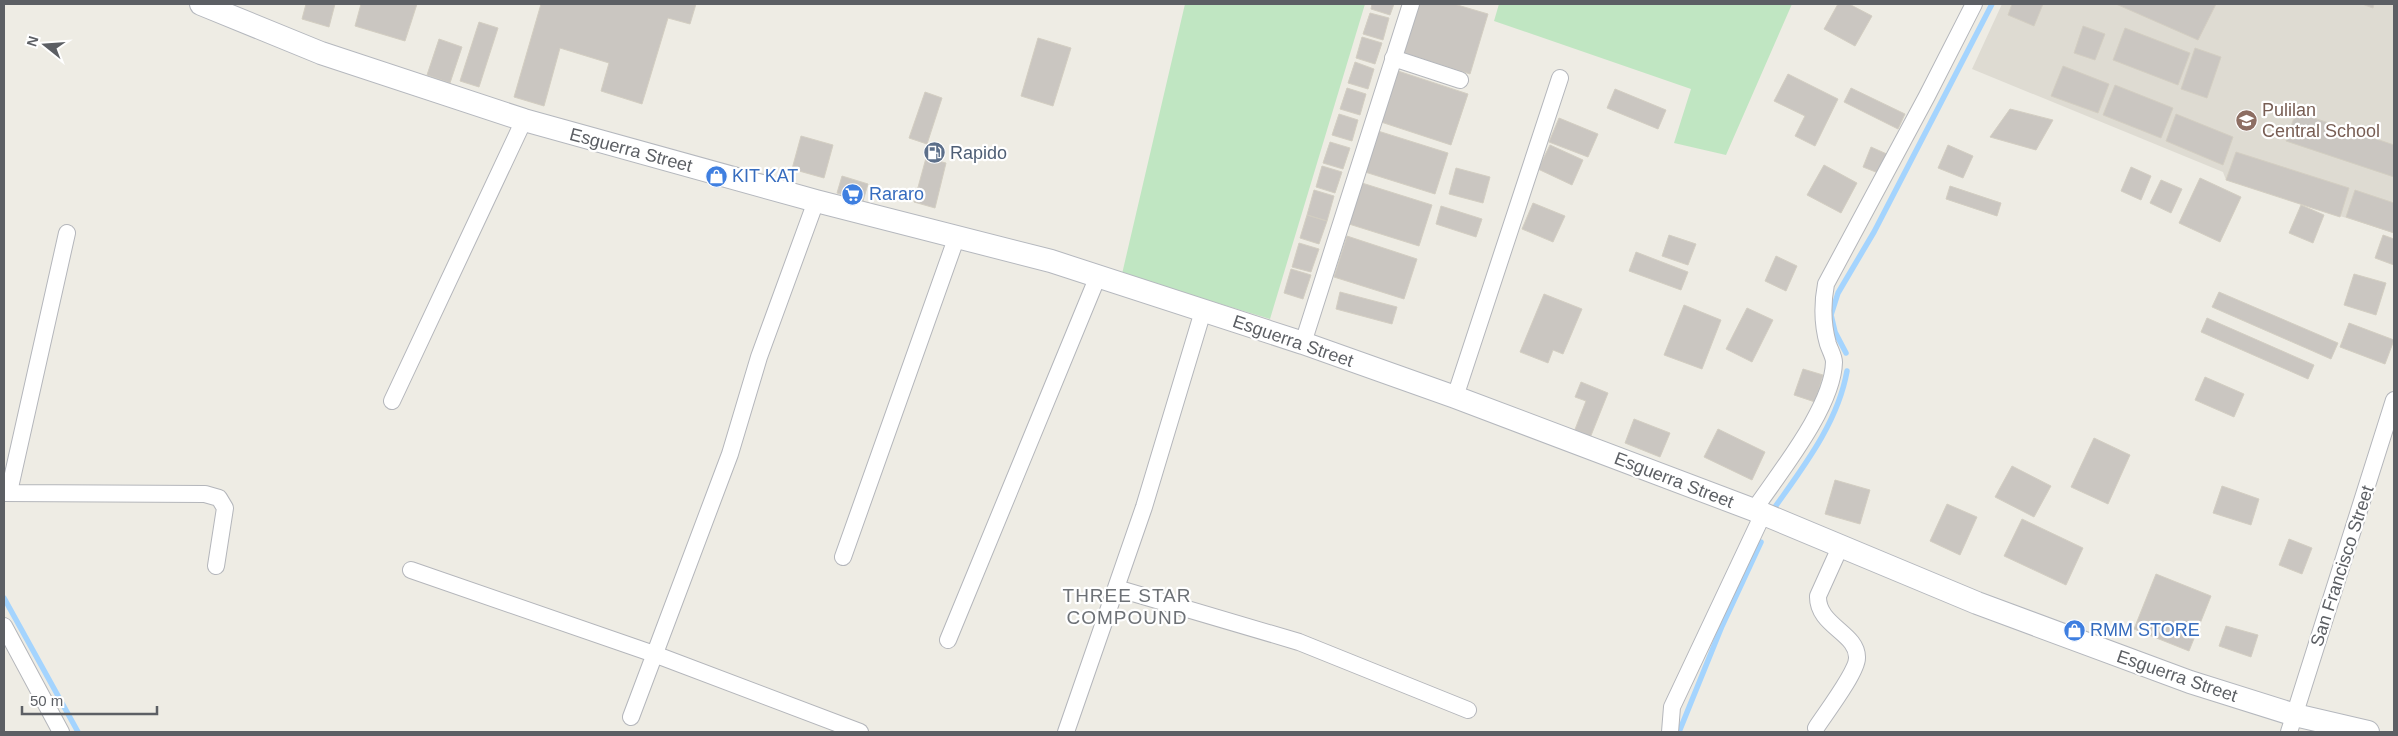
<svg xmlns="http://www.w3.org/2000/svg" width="2398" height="736" font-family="Helvetica,sans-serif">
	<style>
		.education { fill: #dedbd2 }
		.green { fill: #c0e6c2 }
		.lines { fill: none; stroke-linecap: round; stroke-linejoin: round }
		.stream { stroke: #a4d4fe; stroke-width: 5.5 }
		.building { fill: #cac6c1; stroke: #d3cec2 }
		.minor-casing { stroke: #b4b6bb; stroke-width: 18 }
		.secondary-casing { stroke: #b5b8be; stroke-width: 24 }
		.minor { stroke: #fff; stroke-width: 16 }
		.secondary { stroke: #fff; stroke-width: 22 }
		.labels { text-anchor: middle; stroke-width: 4.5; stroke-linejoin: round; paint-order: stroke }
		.education-label { font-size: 18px; fill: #785e54; stroke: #fff; text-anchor: start }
		.street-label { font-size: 18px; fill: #5c5f64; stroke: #fff }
		.service-label { font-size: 18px; fill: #4e5e75; stroke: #fff; text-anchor: start }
		.shop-label { font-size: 18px; fill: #366cbe; stroke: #fff; text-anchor: start }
		.neighbourhood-label { font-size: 19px; letter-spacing: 1px; fill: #6d7176; stroke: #fff }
	</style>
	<rect width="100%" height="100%" fill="#eeece4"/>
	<path class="education" d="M2002 4H2394V233L2226 180 2223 172 1972 69Z"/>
	<path class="green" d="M1185 4H1365L1270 319 1122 274Z
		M1499 4H1792L1726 155 1674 143 1691 89 1494 21Z"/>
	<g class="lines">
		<path class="stream" d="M1846 353 1835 332 1831 315 1838 293 1874 232 1992 4
			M1775 507C1804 466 1838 422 1847 371
			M4 598 78 732
			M1679 732 1722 626 1761 542"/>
	</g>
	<path class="building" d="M306 4H335L329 27 302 19Z
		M361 4H417L405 41 355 26Z
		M541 4H696L690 24 668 18 642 104 601 91 609 63 560 48 544 106 514 97Z
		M1372 4H1394L1390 15 1371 9Z
		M1419 4H1454L1488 14 1470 74 1404 53Z
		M1838 4H1849L1872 16 1855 46 1824 29Z
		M2012 4H2043L2034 26 2008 15Z
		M2116 4H2216L2198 40Z
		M2362 4H2374L2373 8Z
		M1370 13 1389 18 1383 40 1363 34Z
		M479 22 498 28 479 87 460 81Z
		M2083 26 2105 34 2095 60 2074 53Z
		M2125 28 2190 53 2178 85 2113 60Z
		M1362 37 1382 43 1375 64 1356 58Z
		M1038 38 1071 48 1053 106 1021 96Z
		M439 39 462 47 450 83 427 75Z
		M2195 48 2221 57 2207 98 2181 89Z
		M1355 62 1374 69 1368 89 1348 83Z
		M2063 66 2109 84 2098 113 2051 96Z
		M1398 71 1468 94 1451 145 1381 122Z
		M1788 74 1838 99 1815 146 1795 136 1805 116 1774 101Z
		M2115 85 2173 108 2161 138 2103 115Z
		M1347 88 1366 94 1360 115 1340 109Z
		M1851 88 1905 114 1898 129 1844 102Z
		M1615 89 1666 110 1658 129 1607 108Z
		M925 92 942 98 927 144 909 138Z
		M2010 109 2053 120 2036 150 1990 137Z
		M2296 112 2394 145V177L2286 141Z
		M1339 114 1358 120 1352 141 1332 135Z
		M2176 114 2233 137 2223 165 2166 141Z
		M1559 118 1598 134 1588 157 1549 142Z
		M1378 131 1448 153 1435 194 1365 172Z
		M801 136 833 145 824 178 792 169Z
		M1330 142 1350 148 1343 169 1323 163Z
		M1550 145 1583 160 1572 185 1538 169Z
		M1948 145 1973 156 1963 178 1938 168Z
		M1871 147 1889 155 1881 174 1863 167Z
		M2236 152 2349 188 2340 217 2226 180Z
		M926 158 946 163 935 208 914 202Z
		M1824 165 1857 183 1841 213 1807 195Z
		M1322 166 1342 172 1335 193 1316 187Z
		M2131 167 2151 176 2141 200 2121 191Z
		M1456 168 1490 177 1483 203 1449 194Z
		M842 176 868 184 863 201 837 193Z
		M2200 178 2241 197 2220 242 2179 223Z
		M2161 180 2182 189 2171 213 2150 203Z
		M1362 183 1432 205 1419 246 1349 224Z
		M1950 186 2001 203 1997 216 1946 199Z
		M1314 190 1334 196 1327 221 1307 215Z
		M2355 190 2394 203V233L2346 217Z
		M1533 203 1565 216 1553 242 1522 229Z
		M2301 205 2324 215 2313 243 2289 233Z
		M1441 206 1482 219 1476 237 1436 224Z
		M1307 215 1327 221 1319 244 1300 238Z
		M1669 235 1696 244 1688 265 1662 256Z
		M2383 235 2394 239V265L2375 258Z
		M1347 236 1417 259 1404 299 1334 277Z
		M1299 243 1319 249 1311 272 1292 267Z
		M1636 252 1688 272 1681 290 1629 271Z
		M1776 256 1797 266 1786 291 1765 281Z
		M1291 269 1311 275 1303 299 1284 293Z
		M2354 274 2386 283 2376 315 2344 305Z
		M1340 292 1397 307 1392 324 1336 309Z
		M2219 292 2338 343 2331 359 2212 307Z
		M1544 294 1582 309 1563 354 1553 350 1548 363 1520 352Z
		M1684 305 1721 320 1702 369 1664 355Z
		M1747 308 1773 320 1752 362 1726 349Z
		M2207 318 2314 365 2308 379 2201 332Z
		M2349 323 2394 340 2385 364 2340 347Z
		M1803 369 1823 375 1815 402 1794 395Z
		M2205 377 2244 394 2234 417 2195 400Z
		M1581 382 1608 393 1590 438 1574 432 1586 401 1575 397Z
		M1634 419 1670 433 1660 457 1625 443Z
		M1718 429 1765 452 1752 480 1704 457Z
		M2094 438 2130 455 2108 504 2071 487Z
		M2012 466 2051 486 2034 517 1995 497Z
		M1835 480 1870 490 1860 524 1825 514Z
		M2222 486 2259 499 2251 525 2213 513Z
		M1947 504 1977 517 1960 555 1930 541Z
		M2022 519 2083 548 2066 585 2004 556Z
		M2289 539 2312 548 2302 574 2279 565Z
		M2156 574 2211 596 2189 651 2134 629Z
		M2226 626 2258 635 2251 657 2219 646Z"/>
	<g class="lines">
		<defs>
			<path id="minor" d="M1393 58 1460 80
				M1303 343 1411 4
				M1455 397 1560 78
				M392 401 524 120
				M9 492 67 233
				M4 493 205 494 219 498 225 508 216 566
				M1754 510C1779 473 1833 407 1834 362 1834 357 1830 350 1828 344 1822 323 1822 305 1826 284L1927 96 1974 4
				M843 557 957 236
				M411 570 654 654 860 732
				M1116 588 1299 642 1468 710
				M4 626 61 732
				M948 640 1098 276
				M631 717 730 454 759 357 816 201
				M1816 728C1825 714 1857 672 1857 658 1858 633 1817 626 1818 596L1841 545
				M1066 732 1144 507 1203 311
				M1670 732 1672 707 1763 514
				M2289 732 2394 400"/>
			<path id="secondary" d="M201 4 321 53 524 120 816 201 1051 261 1303 343 1455 397 1754 510 1977 603 2190 682 2295 715 2368 732"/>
		</defs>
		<use href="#minor" class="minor-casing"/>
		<use href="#secondary" class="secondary-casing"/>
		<use href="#minor" class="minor"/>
		<use href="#secondary" class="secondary"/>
	</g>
	<defs>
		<symbol id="school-disc" viewBox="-11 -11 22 22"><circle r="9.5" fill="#8d6e63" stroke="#fff"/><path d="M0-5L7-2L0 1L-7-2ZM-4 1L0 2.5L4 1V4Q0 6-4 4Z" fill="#fff"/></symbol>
		<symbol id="fuel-disc" viewBox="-11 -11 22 22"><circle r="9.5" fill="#5c6f8a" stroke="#fff"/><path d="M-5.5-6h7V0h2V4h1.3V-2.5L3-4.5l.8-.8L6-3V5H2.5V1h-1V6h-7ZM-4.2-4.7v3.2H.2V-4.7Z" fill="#fff"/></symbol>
		<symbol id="shop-disc" viewBox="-11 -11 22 22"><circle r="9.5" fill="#3f7fe0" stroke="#fff"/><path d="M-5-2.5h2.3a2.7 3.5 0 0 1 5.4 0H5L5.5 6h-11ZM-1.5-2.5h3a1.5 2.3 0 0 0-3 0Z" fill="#fff"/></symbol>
		<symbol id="supermarket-disc" viewBox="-11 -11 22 22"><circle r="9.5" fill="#3f7fe0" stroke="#fff"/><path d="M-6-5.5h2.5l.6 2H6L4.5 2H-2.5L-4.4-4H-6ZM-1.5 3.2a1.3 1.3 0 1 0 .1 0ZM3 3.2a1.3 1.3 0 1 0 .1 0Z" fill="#fff"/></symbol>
	</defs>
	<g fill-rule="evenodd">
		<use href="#school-disc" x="2234" y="108" width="25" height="25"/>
		<use href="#fuel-disc" x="922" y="140" width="25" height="25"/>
		<use href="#shop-disc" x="704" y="164" width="25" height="25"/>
		<use href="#supermarket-disc" x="840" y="182" width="25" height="25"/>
		<use href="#shop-disc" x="2062" y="618" width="25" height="25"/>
	</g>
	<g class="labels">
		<g class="education-label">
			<text x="2262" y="116">Pulilan<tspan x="2262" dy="21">Central School</tspan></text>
		</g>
		<g class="street-label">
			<text transform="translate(631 150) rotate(15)" y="6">Esguerra Street</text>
			<text transform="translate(1293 341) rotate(19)" y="6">Esguerra Street</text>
			<text transform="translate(1674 480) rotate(21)" y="6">Esguerra Street</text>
			<text transform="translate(2342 566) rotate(-72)" y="6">San Francisco Street</text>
			<text transform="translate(2177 676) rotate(19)" y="6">Esguerra Street</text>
		</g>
		<g class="service-label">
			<text x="950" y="159">Rapido</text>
		</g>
		<g class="shop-label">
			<text x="732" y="182">KIT KAT</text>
			<text x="869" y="200">Rararo</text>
			<text x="2090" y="636">RMM STORE</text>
		</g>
		<g class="neighbourhood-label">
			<text x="1127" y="602">THREE STAR<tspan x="1127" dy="22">COMPOUND</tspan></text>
		</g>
	</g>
	<rect width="2398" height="736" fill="none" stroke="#5c5f64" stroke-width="10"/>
	<g transform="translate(45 45) rotate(287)" stroke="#ffffff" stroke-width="4" paint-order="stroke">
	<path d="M0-4L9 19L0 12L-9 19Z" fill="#5c5f64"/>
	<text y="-8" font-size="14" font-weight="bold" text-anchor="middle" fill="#5c5f64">N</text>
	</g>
	<path d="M22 706v8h135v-8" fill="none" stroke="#5c5f64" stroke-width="2.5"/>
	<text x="30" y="706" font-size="15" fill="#5c5f64" stroke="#ffffff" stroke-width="4" paint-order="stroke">50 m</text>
</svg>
